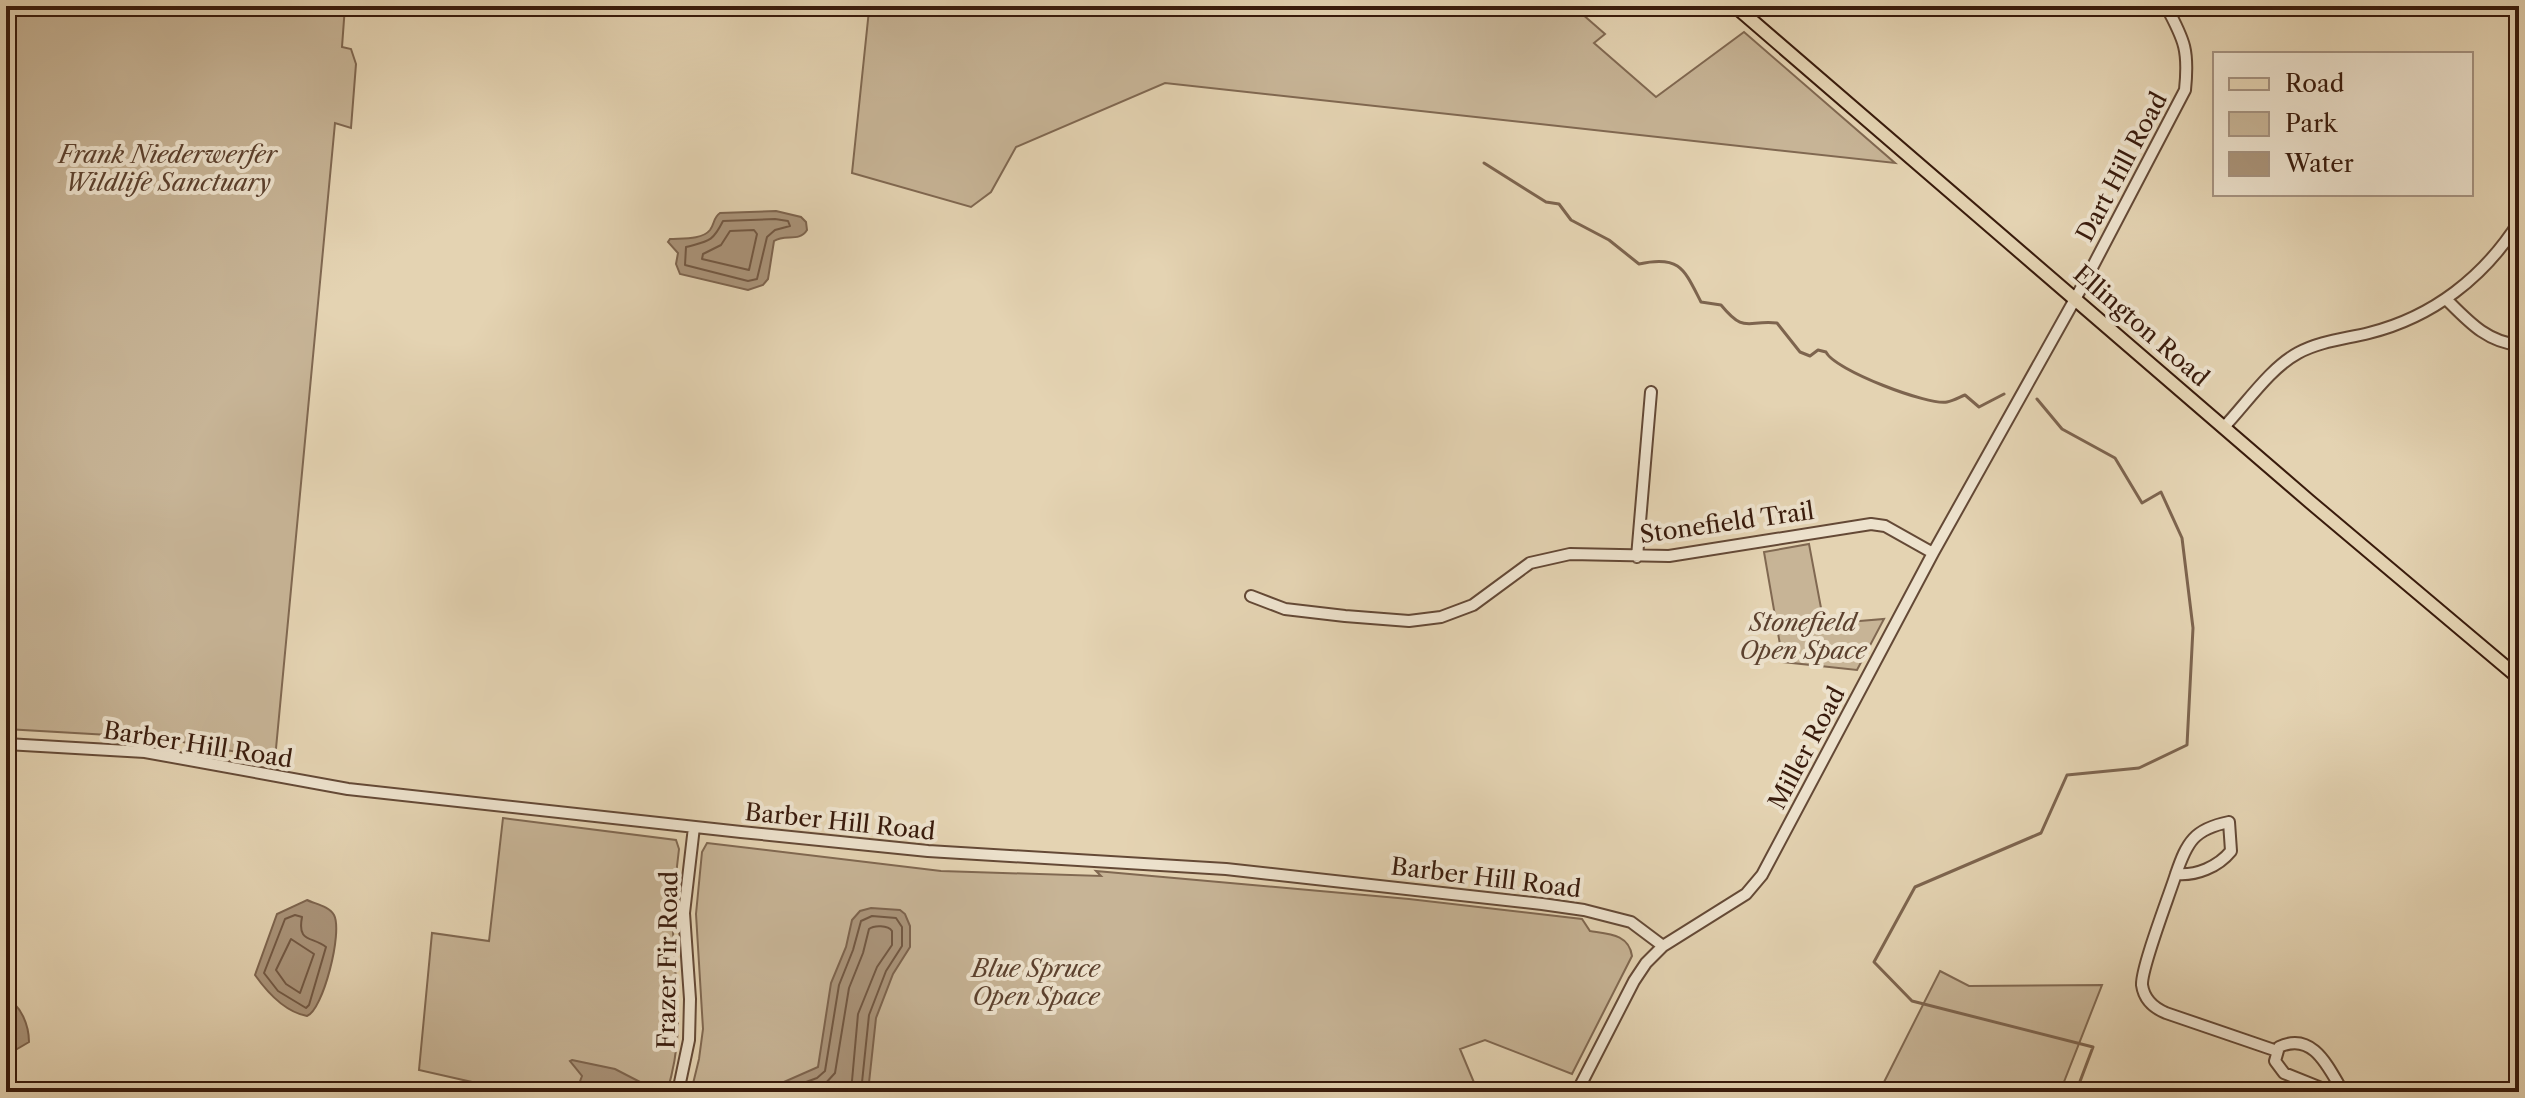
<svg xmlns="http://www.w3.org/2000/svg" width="2525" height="1098" font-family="'Libre Caslon Text',serif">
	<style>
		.green { fill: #c7b496; stroke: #806851; stroke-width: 2 }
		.water { fill: #aa947a; stroke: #7d644e; stroke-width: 2 }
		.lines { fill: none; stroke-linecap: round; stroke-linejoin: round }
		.shore { stroke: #725843; stroke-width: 2 }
		.stream { stroke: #7d644e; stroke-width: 3 }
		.minor-casing { stroke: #644936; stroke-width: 14 }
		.major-casing { stroke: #391b0c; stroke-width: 16 }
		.minor { stroke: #ede2cd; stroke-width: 10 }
		.major { stroke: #e4d3b2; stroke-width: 12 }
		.labels { text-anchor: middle; stroke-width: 8; stroke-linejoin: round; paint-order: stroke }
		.park-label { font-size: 24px; font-style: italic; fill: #5c412e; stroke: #ede2cd }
		.street-label { font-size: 24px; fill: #391b0c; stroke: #ede2cd }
	</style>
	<rect width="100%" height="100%" fill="#e4d3b2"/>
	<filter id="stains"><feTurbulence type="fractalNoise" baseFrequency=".0025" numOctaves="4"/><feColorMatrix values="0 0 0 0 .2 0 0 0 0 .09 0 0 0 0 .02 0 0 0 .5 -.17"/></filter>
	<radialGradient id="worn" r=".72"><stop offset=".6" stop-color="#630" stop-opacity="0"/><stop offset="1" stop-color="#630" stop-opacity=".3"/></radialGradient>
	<path class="green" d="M6 6H345L342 47 351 49 356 64 351 128 335 123 275 759 161 738 6 729Z
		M892 6H1573L1605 34 1594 43 1656 97 1744 32 1895 163 1165 83 1016 147 991 192 971 207 852 173 869 10Z
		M1809 544 1824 624 1884 619 1857 670 1783 662 1764 552Z
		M503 818 676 840 679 849C676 876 672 903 673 931 675 993 686 1029 667 1092H516L419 1070 432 933 489 941Z
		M707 843 941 871 1101 876 1096 871 1409 899 1582 919 1590 931C1609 934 1629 934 1632 956L1572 1074 1485 1040 1460 1049 1478 1092H691L699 1059 703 1029 696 914 702 852Z
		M1940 971 1969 986 2102 985 2060 1092H1879Z"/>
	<path class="water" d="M776 211 801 217 806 222 807 230C799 243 785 233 774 241L768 279 763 285 748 290 680 274 676 264 678 253 668 242 670 239C681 238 702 240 710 230 715 223 713 218 720 213Z
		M307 900C315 904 329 906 334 915 343 932 323 1010 307 1016 285 1012 267 992 255 975L277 914Z
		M871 908 900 910 905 914 910 926V947L893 974 876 1018 868 1092H761L818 1067 831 983 846 947 852 920 860 911Z
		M6 999C21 1004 29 1026 29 1042L17 1049H6Z
		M572 1060 615 1069 646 1085 649 1092H613L601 1085 593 1092H576L582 1076 570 1061Z"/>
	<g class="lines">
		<path class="shore" d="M775 219 788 221 790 226 775 230 767 237 757 279 748 281 685 265 686 247C708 241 712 243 723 221Z
			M754 230 757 234 749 270 702 259 703 254 721 245 730 231Z
			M295 915 302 917C297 943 312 936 326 947L309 1005 306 1008 278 991 264 973 285 919Z
			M291 939 314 954 300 993 286 984 276 970Z
			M779 1092 817 1078 825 1071 839 985 853 950 861 921 872 916 896 918 902 927V946L886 971 869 1015 861 1092
			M810 1092 824 1085 835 1073 849 988 863 953 869 929C874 925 888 925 892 931V945L877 967 858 1014 851 1092"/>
		<path class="stream" d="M1484 163 1546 202 1559 204 1571 220 1609 240 1639 264C1680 255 1684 269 1701 302L1721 305C1745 334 1746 320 1777 323L1800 352 1810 356 1818 350 1826 352C1834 370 1929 406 1947 402 1953 401 1960 397 1965 395L1979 407 2004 394
			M2037 399 2062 429 2115 458 2142 503 2161 492 2182 538 2193 628 2187 745 2139 768 2067 775 2041 833 1915 887 1874 962 1912 1001 2093 1047 2076 1092"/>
		<defs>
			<path id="minor" d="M2447 300C2469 322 2487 342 2519 345
				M2224 427C2246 404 2270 368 2298 353 2320 341 2345 339 2369 333 2433 317 2484 277 2519 222
				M1637 557 1651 392
				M1251 596 1285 609 1345 616 1409 621 1441 617 1473 605 1530 563 1570 554 1669 556 1871 524 1885 526 1933 553
				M6 744 145 752 348 789 741 832 928 851 1226 869 1542 904 1584 910 1631 922 1663 946
				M2176 874C2196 876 2218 867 2231 851L2229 822C2194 829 2187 842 2176 874 2169 896 2141 968 2142 985 2144 999 2154 1008 2166 1013L2277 1051
				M678 1092 689 1040 690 999 684 913 694 827
				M1577 1092 1634 981 1646 963 1663 946 1746 894 1762 875 1933 553 2084 283 2185 90C2189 51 2185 41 2166 6
				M2331 1092 2284 1073 2275 1061 2279 1047C2313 1031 2328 1067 2343 1092"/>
			<path id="major" d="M1735 6 2309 501 2519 678"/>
		</defs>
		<use href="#minor" class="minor-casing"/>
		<use href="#major" class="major-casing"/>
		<use href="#minor" class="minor"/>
		<use href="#major" class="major"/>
	</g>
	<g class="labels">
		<g class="park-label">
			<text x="168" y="163">Frank Niederwerfer<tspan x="168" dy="28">Wildlife Sanctuary</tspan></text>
			<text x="1803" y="631">Stonefield<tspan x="1803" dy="28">Open Space</tspan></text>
			<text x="1036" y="977">Blue Spruce<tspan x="1036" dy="28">Open Space</tspan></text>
		</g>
		<g class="street-label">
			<text transform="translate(2122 167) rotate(-62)" y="8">Dart Hill Road</text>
			<text transform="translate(2141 326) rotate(41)" y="8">Ellington Road</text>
			<text transform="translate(1727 523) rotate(-8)" y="8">Stonefield Trail</text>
			<text transform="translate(198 745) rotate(9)" y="8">Barber Hill Road</text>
			<text transform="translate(1807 748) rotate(-62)" y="8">Miller Road</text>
			<text transform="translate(840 822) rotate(6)" y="8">Barber Hill Road</text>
			<text transform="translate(1486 878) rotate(7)" y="8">Barber Hill Road</text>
			<text transform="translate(668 960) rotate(-89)" y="8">Frazer Fir Road</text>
		</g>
	</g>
	<rect width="2525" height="1098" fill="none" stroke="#e4d3b2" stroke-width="32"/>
	<rect x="8" y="8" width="2509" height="1082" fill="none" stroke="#391b0c" stroke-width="4"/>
	<rect x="16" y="16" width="2493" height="1066" fill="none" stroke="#391b0c" stroke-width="2"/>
	<rect x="2213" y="52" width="260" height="144" fill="#ede2cd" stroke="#a59280" stroke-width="2"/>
	<rect x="2229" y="78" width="40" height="12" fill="#e4d3b2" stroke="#a59280" stroke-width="2"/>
	<text x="2285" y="92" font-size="24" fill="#391b0c">Road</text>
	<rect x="2229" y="112" width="40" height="24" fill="#c7b496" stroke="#a59280" stroke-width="2"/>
	<text x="2285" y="132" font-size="24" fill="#391b0c">Park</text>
	<rect x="2229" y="152" width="40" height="24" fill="#aa947a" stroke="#a59280" stroke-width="2"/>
	<text x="2285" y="172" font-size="24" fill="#391b0c">Water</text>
	<rect width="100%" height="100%" filter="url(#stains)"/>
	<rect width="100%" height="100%" fill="url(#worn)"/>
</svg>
